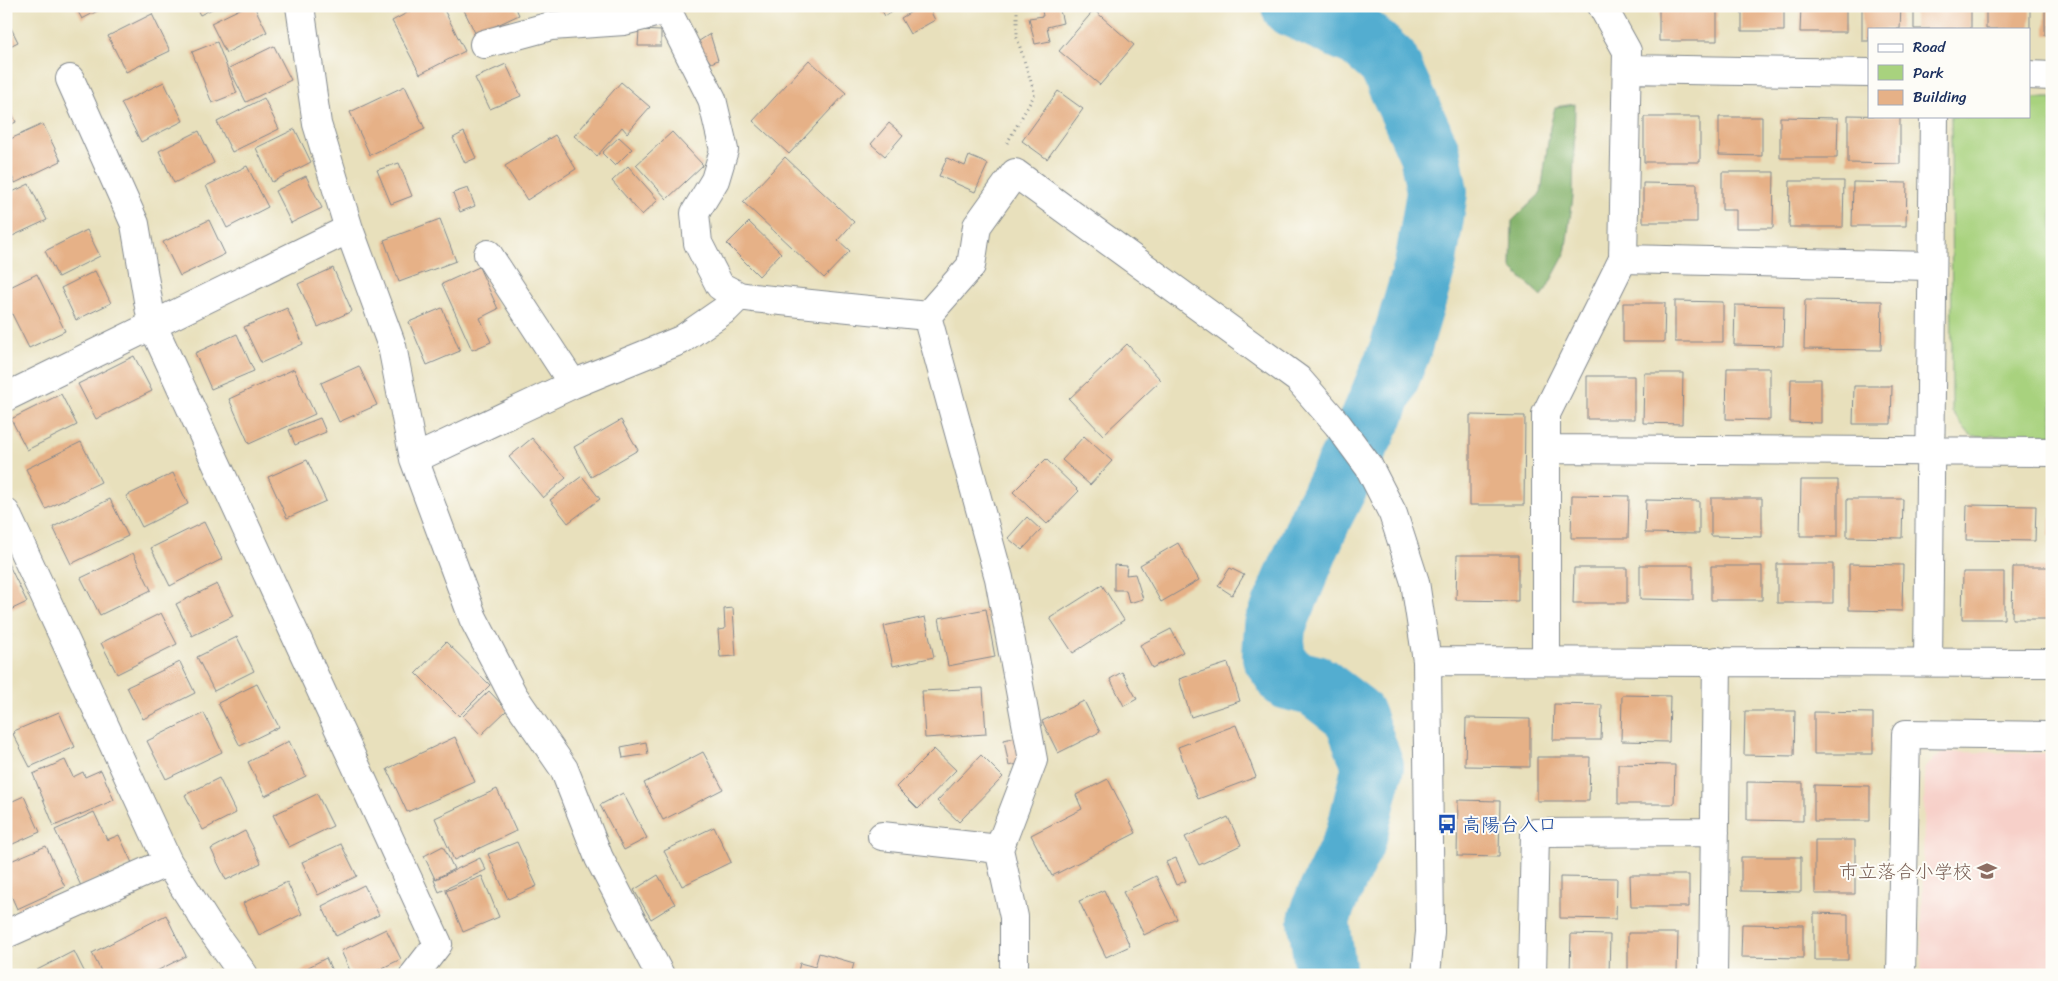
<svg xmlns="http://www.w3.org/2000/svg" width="2058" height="981" font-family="Sriracha,'Klee One',sans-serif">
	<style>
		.built { fill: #f7d0c9 }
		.green { fill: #a8d27e; stroke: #62806e }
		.forest { fill: #86b46d; stroke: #507266 }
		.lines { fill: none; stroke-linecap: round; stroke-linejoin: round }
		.river { stroke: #53add0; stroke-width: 62 }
		.building { fill: #e6b187 }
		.minor-casing { stroke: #82888d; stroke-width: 30 }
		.path { stroke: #82888d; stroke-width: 3; stroke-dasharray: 1 4; stroke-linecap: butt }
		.minor { stroke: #fff; stroke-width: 28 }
		.labels { text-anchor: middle; stroke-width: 4; stroke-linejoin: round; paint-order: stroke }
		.transit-label { font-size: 19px; fill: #164399; stroke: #fdfcf7; text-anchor: start }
		.education-label { font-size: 19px; fill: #785e54; stroke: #fdfcf7; text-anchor: end }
	</style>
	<rect width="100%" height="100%" fill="#fdfcf7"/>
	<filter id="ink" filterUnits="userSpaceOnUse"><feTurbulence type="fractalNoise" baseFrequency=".02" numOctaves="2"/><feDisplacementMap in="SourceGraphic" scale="10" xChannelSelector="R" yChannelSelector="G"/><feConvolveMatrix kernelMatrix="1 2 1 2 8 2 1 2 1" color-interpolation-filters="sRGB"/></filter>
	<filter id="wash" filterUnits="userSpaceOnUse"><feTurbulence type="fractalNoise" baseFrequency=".0096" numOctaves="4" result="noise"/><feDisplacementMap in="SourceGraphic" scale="20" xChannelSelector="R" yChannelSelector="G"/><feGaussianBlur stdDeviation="1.12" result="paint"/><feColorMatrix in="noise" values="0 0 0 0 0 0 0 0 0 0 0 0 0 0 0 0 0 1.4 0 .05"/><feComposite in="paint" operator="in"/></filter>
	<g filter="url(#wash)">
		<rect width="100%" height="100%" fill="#e8e0bc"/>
		<path class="built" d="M1943 752 2052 753V975H1921L1925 767Z"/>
		<path class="green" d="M2029 98H2052V435L1971 436 1952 412 1951 116H2029Z"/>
		<path class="forest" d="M1575 104 1573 197 1565 254 1542 297 1511 268 1512 221 1541 193 1550 127 1555 107Z"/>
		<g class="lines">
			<path class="river" d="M1292 6 1360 37 1388 62 1430 154 1437 192 1425 266 1400 350 1374 413 1322 515 1275 626 1273 656 1288 679 1316 686 1354 715 1373 766 1356 837 1325 902 1319 921 1326 975"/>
		</g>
		<g id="blocks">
			<path class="building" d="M75 6H107L82 19Z
				M195 6H218L200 15Z
				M246 6H254L267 32 226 53 211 23Z
				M420 6H442L465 51 420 74 392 21Z
				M462 6H515L519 15 476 35Z
				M879 6H900L885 16Z
				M921 6H928L935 20 910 34 901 18Z
				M1041 6H1059L1063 23 1047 27 1050 41 1035 44 1029 18 1043 16Z
				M1659 6H1717V41H1659Z
				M1742 6H1784V31H1742Z
				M1801 6H1846V32H1800Z
				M1862 6H1901L1900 29H1869V41H1862Z
				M1914 6H1971V29H1914Z
				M1986 6H2030V29H1986Z
				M2045 6H2052V35H2045Z
				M1094 10 1134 45 1100 85 1059 51Z
				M152 14 170 51 126 72 108 36Z
				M6 18 18 42 6 48Z
				M639 30 661 31V46H638Z
				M710 34 718 60 711 63 696 43Z
				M217 42 237 93 212 103 192 52Z
				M274 46 291 80 246 102 229 68Z
				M809 60 846 93 789 154 753 121Z
				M506 64 521 96 490 109 475 78Z
				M164 82 183 121 141 142 121 103Z
				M621 82 650 107 627 133 622 127 597 156 574 136Z
				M405 86 425 129 370 155 350 112Z
				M1058 91 1083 109 1047 159 1022 141Z
				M264 98 279 129 232 152 217 122Z
				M6 102 16 122 6 127Z
				M1848 115 1900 116V164L1848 163Z
				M1644 117H1700V162H1644Z
				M1719 117H1762V156L1719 155Z
				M1780 117 1838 118 1837 158H1780Z
				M889 123 903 135 885 156 871 144Z
				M43 124 61 161 15 183 6 165V141Z
				M295 129 311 162 272 182 256 148Z
				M199 131 214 163 174 183 159 151Z
				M464 132 476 158 465 163 453 138Z
				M672 132 703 165 667 199 636 165Z
				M555 135 576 169 527 200 505 166Z
				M619 137 632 149 615 166 602 153Z
				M969 156 988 164 975 192 939 176 947 158 965 166Z
				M785 157 854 222 838 240 850 251 824 278 743 202Z
				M399 163 412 196 391 204 377 170Z
				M247 166 268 207 227 228 206 186Z
				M628 166 658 200 642 215 612 181Z
				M1722 172H1774L1773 228H1736V210H1722Z
				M306 176 322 208 291 223 275 191Z
				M1790 181H1844L1843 227H1789Z
				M1853 182 1907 183 1906 226H1852Z
				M1643 183 1697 184V222H1643Z
				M29 184 47 220 6 239V195Z
				M468 188 475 206 460 212 453 193Z
				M440 219 456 261 399 282 384 240Z
				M209 220 225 254 180 276 163 242Z
				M749 222 781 253 759 276 727 244Z
				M87 230 100 256 58 277 45 251Z
				M479 267 498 309 480 318 491 342 472 350 442 284Z
				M333 268 352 311 318 327 298 284Z
				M95 271 111 303 76 320 61 288Z
				M37 274 65 331 29 348 6 302V289Z
				M1805 300 1882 301 1881 350 1804 349Z
				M1675 301 1723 302V342H1675Z
				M1623 303H1665L1664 342H1623Z
				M1735 305 1784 306 1783 346 1734 345Z
				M287 308 303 344 261 363 244 327Z
				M442 308 460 351 427 365 409 322Z
				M237 334 254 371 211 389 195 353Z
				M1127 344 1161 380 1103 435 1069 399Z
				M134 356 152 391 96 419 78 384Z
				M359 366 377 405 339 422 321 383Z
				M1727 368H1770V420L1726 419Z
				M294 369 315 414 249 444 229 399Z
				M1644 373H1683L1682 424 1643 423Z
				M1587 376H1634V419H1587Z
				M1791 379H1821V423L1790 422Z
				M1854 386H1892L1891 424H1853Z
				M61 394 77 425 27 450 11 419Z
				M1470 415 1525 416 1524 505H1470Z
				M320 418 326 432 295 445 289 430Z
				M621 420 638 450 591 477 574 447Z
				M1084 436 1112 461 1090 485 1062 460Z
				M532 438 566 478 543 498 509 457Z
				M81 442 101 482 46 509 26 469Z
				M1046 459 1079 491 1047 524 1013 492Z
				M307 460 326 501 287 518 268 477Z
				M173 473 188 504 142 527 126 496Z
				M582 476 600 499 568 523 550 500Z
				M1801 480H1838V536H1800Z
				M1572 495 1629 496 1628 538H1571Z
				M1711 498H1762V537L1711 536Z
				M110 499 128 536 71 564 53 527Z
				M1847 499H1903L1902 538 1847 537Z
				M1646 500 1699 501V534L1645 533Z
				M1967 505 2036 506 2035 541 1966 540Z
				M1027 517 1041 530 1022 550 1008 538Z
				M2050 517H2052V536H2049Z
				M204 522 222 559 170 586 151 548Z
				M1178 543 1199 580 1161 602 1140 565Z
				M133 553 151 590 100 615 81 578Z
				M1457 555H1518V601L1456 600Z
				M6 559 27 602 6 612Z
				M1777 564H1833V603H1777Z
				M1849 564 1903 565 1902 611 1849 610Z
				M1114 565 1127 566 1126 575 1135 574 1143 599 1129 603 1126 590H1114Z
				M1640 565H1693V600L1640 599Z
				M1711 566H1762V600H1711Z
				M2013 567H2052V619H2012Z
				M1230 568 1244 575 1232 595 1218 586Z
				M1574 568H1627V603H1573Z
				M1963 572H2004V619H1962Z
				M217 584 233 616 192 636 176 604Z
				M1102 585 1124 620 1073 653 1050 618Z
				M733 608 736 656 720 657 718 630 725 629 724 609Z
				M986 609 995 657 948 666 939 618Z
				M161 613 177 644 117 674 101 643Z
				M925 617 934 657 893 666 884 626Z
				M1171 629 1183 652 1152 668 1140 645Z
				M237 637 254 671 214 691 197 657Z
				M446 642 490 685 459 716 416 673Z
				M180 662 195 693 143 719 127 687Z
				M1228 663 1240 701 1191 717 1179 679Z
				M1122 672 1137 699 1124 706 1110 679Z
				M257 684 279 727 240 746 218 703Z
				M983 688 986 734 925 738 922 691Z
				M489 691 507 710 481 735 463 716Z
				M1622 695 1670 696 1669 742 1621 741Z
				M1084 701 1100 732 1058 753 1042 721Z
				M1554 704 1602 705 1601 740H1553Z
				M1745 711H1795L1794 756 1744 755Z
				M59 712 75 747 30 767 13 734 15 733 14 731Z
				M1814 712 1873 713V754H1814Z
				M204 713 222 752 166 779 147 741Z
				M1466 718 1530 719V767L1465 766Z
				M1236 725 1256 777 1198 799 1178 747Z
				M455 737 475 782 407 812 387 769Z
				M1016 737 1022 763 1009 766 1004 740Z
				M289 741 306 776 265 796 248 762Z
				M646 742 648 754 623 758 621 747Z
				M934 749 956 770 918 809 896 787Z
				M703 752 723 789 663 820 644 783Z
				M981 755 1003 777 959 822 937 801Z
				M1537 757H1590L1589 801H1537Z
				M65 760 73 777 83 772 85 777 101 770 114 800 54 826 33 774Z
				M1618 764 1675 765 1674 804H1618Z
				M219 778 236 813 203 830 185 795Z
				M1108 779 1136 833 1052 876 1031 835 1082 809 1076 795Z
				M1747 782 1803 783V821L1747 820Z
				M1814 785 1870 786V821H1814Z
				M497 789 516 831 454 860 435 818Z
				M623 793 647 838 624 850 600 805Z
				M317 794 333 826 289 847 273 815Z
				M24 796 40 832 6 847V804Z
				M1458 800 1500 801 1499 857 1457 856Z
				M94 812 107 840 119 835 132 863 81 886 55 830Z
				M1228 817 1241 845 1199 865 1185 837Z
				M714 827 731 862 682 886 664 851Z
				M245 831 261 863 226 880 211 849Z
				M1815 840H1855V894H1815Z
				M517 842 537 886 508 899 488 854Z
				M341 844 357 876 318 895 302 862Z
				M46 846 65 887 17 909 6 884V863Z
				M443 846 454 869 435 879 424 856Z
				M1741 857H1801V892L1741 891Z
				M480 858 486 870 439 892 434 880Z
				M1176 858 1186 881 1176 885 1166 862Z
				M658 875 675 904 651 919 634 890Z
				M1630 875H1689V907H1631Z
				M482 876 499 917 463 932 446 891Z
				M1156 876 1177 919 1144 935 1123 892Z
				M1560 877 1617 878 1616 919 1560 918Z
				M287 882 302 914 259 935 243 903Z
				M364 885 379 915 336 936 322 906Z
				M1104 890 1130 946 1106 957 1079 901Z
				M1814 913 1848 914V960H1814Z
				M166 915 186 956 149 975H103L92 953Z
				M1742 924 1803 925V958L1741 957Z
				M386 929 401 959 368 975H352L341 951Z
				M1628 933H1678L1677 972H1628Z
				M1571 934 1610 935 1609 975H1570Z
				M74 951 86 975H40L37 970Z
				M819 953 854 963 851 975H797L800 963 815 967Z
				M326 958 334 975H293Z
				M211 969 214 975H199Z"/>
		</g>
	</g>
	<g filter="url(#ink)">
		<use href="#blocks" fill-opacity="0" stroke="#82888d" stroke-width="1"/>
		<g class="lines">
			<defs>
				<path id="minor" d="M300 6 317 124 349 229 392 346 414 459 473 618 513 695 564 769 599 858 660 975
					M665 6 712 99 724 150 715 180 695 213 698 243 720 286 739 296 753 298 927 316 971 266 977 226 1015 173 1298 379 1338 425 1369 467 1393 514 1415 582 1427 661 1430 932 1426 975
					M484 44 551 26 624 21 667 10
					M1627 69 1869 73
					M2029 75 2052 76
					M70 79 135 224 152 324 438 944 414 975
					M488 254 573 384
					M1623 259 1932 266
					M927 316 999 578 1033 760 999 849 1014 917V975
					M6 397 349 229
					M1546 449 2052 452
					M414 459 573 384 681 340 726 309 739 296
					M6 513 168 862 208 925 244 975
					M1427 661 2052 663
					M1546 661V414L1623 259 1627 51 1602 6
					M1928 662 1934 116
					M882 836 999 849
					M6 934 168 862
					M1532 975 1535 833 1715 832
					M1713 975 1717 661
					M1901 975 1906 734 2052 736"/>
			</defs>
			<use href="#minor" class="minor-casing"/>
			<path class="path" d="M1007 143 1035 94 1017 38V6"/>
			<use href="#minor" class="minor"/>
		</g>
	</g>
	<defs>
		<symbol id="bus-bare" viewBox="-9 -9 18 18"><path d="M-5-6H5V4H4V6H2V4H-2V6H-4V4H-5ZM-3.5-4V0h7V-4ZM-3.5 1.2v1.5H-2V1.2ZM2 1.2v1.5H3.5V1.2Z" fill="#1a4fb4" stroke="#fdfcf7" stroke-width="2.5" paint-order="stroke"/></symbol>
		<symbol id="school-bare" viewBox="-9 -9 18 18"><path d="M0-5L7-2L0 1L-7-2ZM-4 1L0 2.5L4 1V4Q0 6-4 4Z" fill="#8d6e63" stroke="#fdfcf7" stroke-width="2.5" paint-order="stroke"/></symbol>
	</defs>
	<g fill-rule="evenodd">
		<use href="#bus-bare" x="1433" y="810" width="28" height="28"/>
		<use href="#school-bare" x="1973" y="857" width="28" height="28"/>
	</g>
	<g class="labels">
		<g class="transit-label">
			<text x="1462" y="831">高陽台入口</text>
		</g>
		<g class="education-label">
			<text x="1972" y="878">市立落合小学校</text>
		</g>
	</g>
	<rect width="2058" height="981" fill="none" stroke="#fdfcf7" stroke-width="25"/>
	<rect x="1868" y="28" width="162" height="90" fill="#fdfcf7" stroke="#a3aaba"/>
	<rect x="1878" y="44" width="25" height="8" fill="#ffffff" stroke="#a3aaba"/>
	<text x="1913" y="52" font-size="15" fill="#1b2f5e">Road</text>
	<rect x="1878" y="65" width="25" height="15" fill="#a8d27e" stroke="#a3aaba"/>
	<text x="1913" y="78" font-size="15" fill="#1b2f5e">Park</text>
	<rect x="1878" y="90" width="25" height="15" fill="#e6b187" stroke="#a3aaba"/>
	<text x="1913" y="102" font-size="15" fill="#1b2f5e">Building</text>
</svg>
